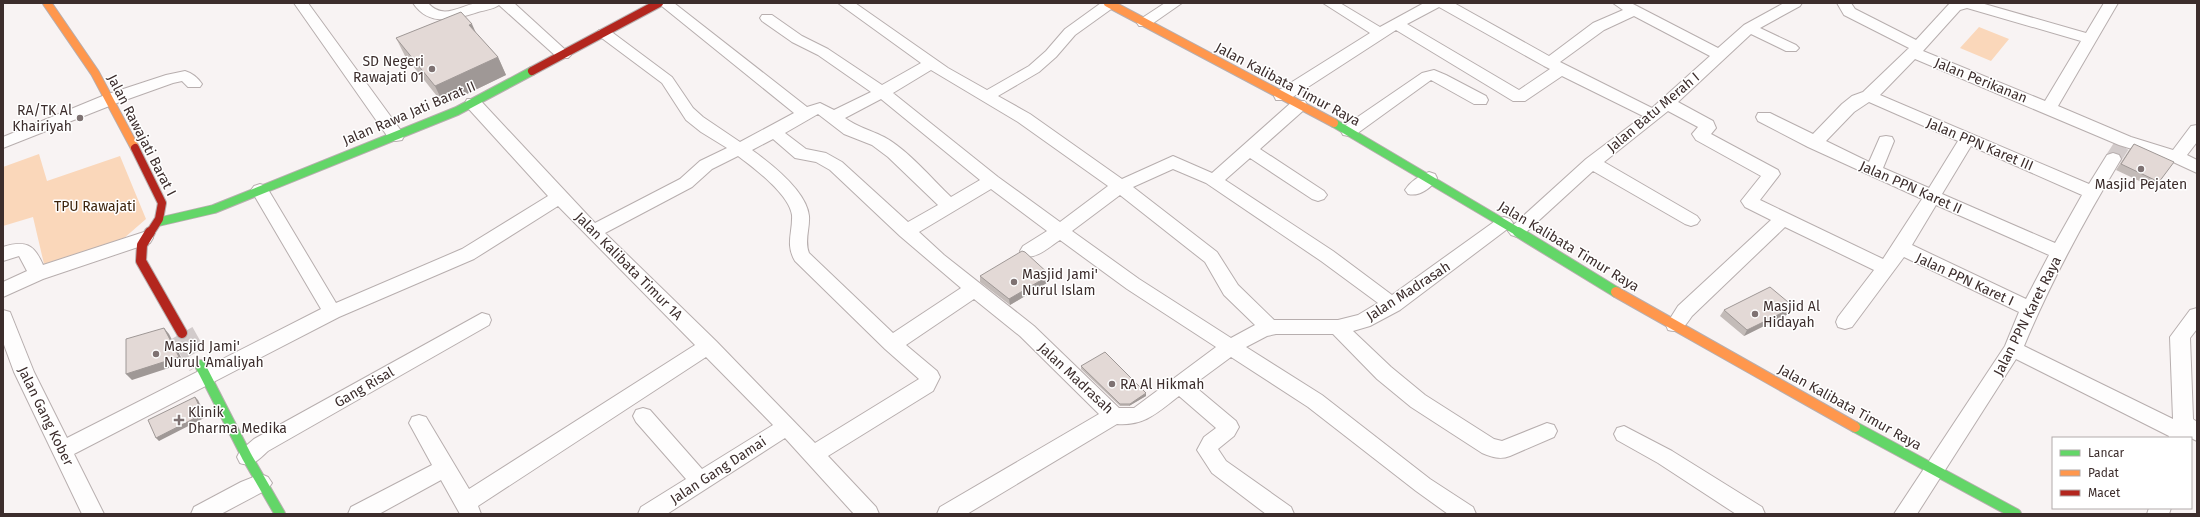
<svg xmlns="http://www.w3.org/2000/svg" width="2200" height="517" font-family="'Fira Sans',sans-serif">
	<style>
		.green { fill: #fad7ba }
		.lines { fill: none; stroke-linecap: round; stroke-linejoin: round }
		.street-tunnel { stroke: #d2cbcb; stroke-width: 16; stroke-dasharray: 16 8; stroke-linecap: butt }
		.secondary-tunnel { stroke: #d2cbcb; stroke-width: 24; stroke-dasharray: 24 12; stroke-linecap: butt }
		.street-casing { stroke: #b7aeae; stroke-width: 2 }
		.fast-far1-casing { stroke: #b7aeae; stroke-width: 10 }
		.fast-casing { stroke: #b7aeae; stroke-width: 12 }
		.slow-far1-casing { stroke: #b7aeae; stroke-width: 10 }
		.slow-casing { stroke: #b7aeae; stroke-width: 12 }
		.jam-far1-casing { stroke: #b7aeae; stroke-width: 10 }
		.jam-casing { stroke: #b7aeae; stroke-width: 12 }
		.street { fill: #fefdfd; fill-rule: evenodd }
		.fast-far1 { stroke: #63d668; stroke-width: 8 }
		.fast { stroke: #63d668; stroke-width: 10 }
		.slow-far1 { stroke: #ff974d; stroke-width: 8 }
		.slow { stroke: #ff974d; stroke-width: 10 }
		.jam-far1 { stroke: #b3261e; stroke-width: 8 }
		.jam { stroke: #b3261e; stroke-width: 10 }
		.wall { fill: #c3bbb8 }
		.shaded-wall { fill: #9f9896 }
		.building { fill: #e3d9d6; stroke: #9f9896 }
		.poi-dot { fill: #7e7272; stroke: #fff; stroke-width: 1.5 }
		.labels { text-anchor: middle; stroke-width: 3; stroke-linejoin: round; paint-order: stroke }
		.poi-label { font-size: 14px; fill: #3c2d2c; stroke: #fff; text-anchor: start }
		.street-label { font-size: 14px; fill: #3c2d2c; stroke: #fff }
		.park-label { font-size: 14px; fill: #3d240c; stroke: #fff }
	</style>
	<rect width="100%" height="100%" fill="#f8f3f3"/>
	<path class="green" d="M1979 27 2009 39 1991 61 1960 48Z
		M39 154 47 181 120 156 146 219 123 239 44 264 33 217 3 226V167Z"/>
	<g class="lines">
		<path class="street-tunnel" d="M2113 159 2122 145"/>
		<path class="secondary-tunnel" d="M182 333 200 365"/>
		<defs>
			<path id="street" d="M294 3H308L402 132 404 136 402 140 396 141 390 140Z
				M413 3H428C444 21 460 5 478 3 490 2 502 3 514 3L571 55 568 58H558L499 5C494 9 485 10 478 12 454 20 429 27 413 3Z
				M658 3H674L807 107 820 103 834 110 871 92 818 55 792 42 762 21 760 18 762 15H772L802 36 828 49 882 85 921 63 838 3H855L948 68 987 90 1029 66 1046 51 1065 29 1101 3H1116L1114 7 1075 35 1056 57 1039 72 998 96 1030 114 1122 179 1173 156 1212 173 1293 101H1305L1307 105 1305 109 1260 149 1324 191 1327 195 1324 199 1318 201 1312 199 1250 158 1225 180 1333 251 1392 295 1498 219 1504 217 1510 219 1513 223 1510 227 1400 310 1370 326 1353 331 1391 367 1425 395 1494 439 1502 441 1547 423 1554 425 1557 431 1554 437 1510 456C1500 460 1492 457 1482 453L1411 407 1377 379 1333 334H1276L1267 336 1246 347 1322 395 1430 479 1473 507 1476 514H1448L1416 491 1308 407 1231 357 1193 385 1236 421 1239 427 1234 436 1218 449 1226 461 1291 507 1294 514H1266L1212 473 1197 450 1204 437 1216 428 1179 396C1158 412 1145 426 1117 424L967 514H937L940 507 1099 414 1020 336 974 299 906 345 937 371 940 377 933 391 828 456 876 507 879 514H854L785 438 667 514H638L641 507 686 479 636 422 633 416 636 410 643 408 650 410 702 469 773 425 706 357 478 506 481 514H460L441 480 379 514H348L351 507 432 465 409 423 412 417 419 415 426 417 469 489 695 345 558 206 474 259 339 317 74 454 104 514H82L14 372 3 342V310L10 312 34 372 67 438 321 309 251 190 254 186 260 184 266 186 336 303 462 249 548 196 467 107 465 103 467 99H479L595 223 680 179 700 161 727 148 701 132 686 120 662 83 599 36 597 33 599 30H609L672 77 693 108 703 117 740 142 794 113ZM931 70 1018 122 1108 186 1060 222 998 177 893 93ZM881 99 980 180 951 197C931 178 908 150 884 137 870 130 857 127 845 118ZM818 114 844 134 872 145 888 157 938 205 908 222 842 162 826 153 806 149 785 133ZM773 139 795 158 816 162 830 170 900 236 961 288 893 333 809 253C804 240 810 229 809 216 807 191 770 163 752 150ZM738 156C754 168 789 194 792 215 793 232 785 244 795 261L885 349 919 379 815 443 716 341 605 233 692 187 712 169ZM1173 169 1206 183 1321 261 1378 303 1358 315 1338 320H1274L1238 285 1217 252 1133 187ZM991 189 1047 231 1023 246 1020 251 1023 256C1036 260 1049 247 1060 240L1127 289 1216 347 1134 408H1119L1034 326 944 255 919 232ZM1120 195 1205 262 1224 295 1255 325 1231 338 1139 279 1072 231Z
				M1165 3H1182L1149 26H1139L1137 23 1139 20Z
				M1323 3H1340L1380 27 1424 3H1454L1549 56 1593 23 1623 10 1613 3H1631L1718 48 1744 25 1784 3H1802L1800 6 1760 28 1796 45 1799 48 1796 51H1786L1751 34 1678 102 1713 121 1716 128 1711 134 1778 170 1780 174 1760 200 1883 259 1922 199 1808 147 1758 121 1756 117 1758 113H1770L1813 134 1842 104 1852 96 1863 92 1909 48 1844 15 1837 3H1851L1855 9 1916 40 1950 3H1981L2086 33 2104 3H2118L2058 106 2131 137 2173 150 2191 126 2197 125V142L2187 155 2197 160V173L2171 161 2119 145 1915 59 1880 95 2089 184 2107 155 2113 153 2119 155 2121 159C2085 219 2051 281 2024 346L2173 419 2170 337 2190 310 2197 308V329L2190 338 2193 419 2197 422V441L2191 438H2168L2169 436 2016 359 1917 514H1894L2005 346 2019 312 1904 257 1852 327 1845 329 1838 327 1836 322 1838 317 1874 270 1785 227 1692 316C1685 326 1681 334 1668 330L1666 325 1678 306 1771 220 1745 207 1741 201 1761 176 1696 140 1692 134 1698 127 1668 111 1604 162 1697 216 1700 220 1697 224 1691 226 1685 224 1593 171 1523 235 1517 237 1511 235 1508 231 1511 227 1586 159 1643 116 1562 76 1525 101H1513L1396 30 1288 100H1276L1274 96 1276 92 1370 33ZM1439 7 1544 66 1550 69 1519 90 1407 24ZM1967 8 2081 41 2045 101 1923 51 1960 10ZM1634 16 1710 56 1652 108 1560 62 1604 30ZM1869 102 1958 141 1929 188 1883 168 1894 141 1892 137 1886 136 1880 137 1869 162 1826 141 1854 112ZM1971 146 2082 195 2055 243 1942 194ZM1936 205 2049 255 2026 299 1912 245Z
				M1434 70 1446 75 1486 96 1488 100 1486 104H1474L1431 80 1355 135 1349 136 1343 135 1341 131 1343 127 1422 73Z
				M185 71C192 73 198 78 202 84L200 87H188L182 81 173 83 117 103 3 148V137L105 95 166 75Z
				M1429 172 1435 174 1437 178C1432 188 1419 197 1408 194L1405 190C1410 182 1420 175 1429 172Z
				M144 232 150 233 153 238 150 243 43 279 3 297V282L27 271 19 256 3 261V247C25 240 34 244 43 265Z
				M482 313 489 315 491 320 489 325 268 451C259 459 252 468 240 463L237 457 240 451 254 439Z
				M1624 426 1672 451 1762 507 1765 514H1736L1658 463 1617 440 1614 434 1617 428Z
				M261 474 268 477 272 483 268 489 221 514H191L194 507 241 482Z
				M2149 508H2171L2169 514H2147Z"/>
			<path id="fast-far1" d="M1334 123 1520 233
				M158 222 214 209 457 111 532 71"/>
			<path id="fast" d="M1518 232 1616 292
				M200 365 247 457 280 514
				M1855 427 2016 514"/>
			<path id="slow-far1" d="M47 3 95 73 135 148
				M1108 3 1334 123"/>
			<path id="slow" d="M1616 292 1855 427"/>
			<path id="jam-far1" d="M532 71 659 3
				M135 148 162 203 159 219 150 233"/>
			<path id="jam" d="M150 232 142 245 141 261 182 333"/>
		</defs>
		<use href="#street" class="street-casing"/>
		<use href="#fast-far1" class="fast-far1-casing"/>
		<use href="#fast" class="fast-casing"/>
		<use href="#slow-far1" class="slow-far1-casing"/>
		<use href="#slow" class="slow-casing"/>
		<use href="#jam-far1" class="jam-far1-casing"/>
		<use href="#jam" class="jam-casing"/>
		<use href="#street" class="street"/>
		<use href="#fast-far1" class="fast-far1"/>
		<use href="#fast" class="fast"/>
		<use href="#slow-far1" class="slow-far1"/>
		<use href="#slow" class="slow"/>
		<use href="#jam-far1" class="jam-far1"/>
		<use href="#jam" class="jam"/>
	</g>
	<path class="wall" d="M475 32 498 57 506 75 444 105 405 56 396 38Z
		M2134 144 2159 182 2154 188 2116 170 2129 150Z
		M980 276 1050 281 1010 305 980 282Z
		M1724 310 1790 313 1744 336 1720 316Z
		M1081 366 1146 396 1129 406H1120L1081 369Z"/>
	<path class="shaded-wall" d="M472 24 480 42 469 25Z
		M498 57 506 75 444 105 435 86Z
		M1050 275V281L1010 305 1009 299Z
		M1794 307 1790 313 1744 336 1747 330Z
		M164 328 169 334 184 363 132 380 126 374Z
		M1146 393V396L1129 406 1130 404Z
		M195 397 198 400 206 417 159 441 156 438Z"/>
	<path class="building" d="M461 12 472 24 469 25 498 57 435 86 396 38Z
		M2134 144 2174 162 2159 182 2121 164Z
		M1022 251 1025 252 1050 275 1009 299 980 276Z
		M1770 287 1794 307 1747 330 1724 310Z
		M164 328 179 357 126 374V339Z
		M1105 352 1146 393 1130 404H1120L1081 366Z
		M195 397 203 414 156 438 148 420Z"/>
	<g class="poi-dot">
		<circle cx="432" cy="69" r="4"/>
		<circle cx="80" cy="118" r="4"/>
		<circle cx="2141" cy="169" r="4"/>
		<circle cx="1014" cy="282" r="4"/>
		<circle cx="1755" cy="314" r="4"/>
		<circle cx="156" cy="354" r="4"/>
		<circle cx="1112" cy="384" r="4"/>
		<path d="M177 414h4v4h4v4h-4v4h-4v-4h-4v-4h4z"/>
	</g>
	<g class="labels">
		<g class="poi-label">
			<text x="424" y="66" text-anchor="end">SD Negeri<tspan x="424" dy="16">Rawajati 01</tspan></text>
			<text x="72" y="115" text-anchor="end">RA/TK Al<tspan x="72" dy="16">Khairiyah</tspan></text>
			<text x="2141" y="189" text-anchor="middle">Masjid Pejaten</text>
			<text x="1022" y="279">Masjid Jami'<tspan x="1022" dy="16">Nurul Islam</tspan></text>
			<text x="1763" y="311">Masjid Al<tspan x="1763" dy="16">Hidayah</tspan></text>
			<text x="164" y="351">Masjid Jami'<tspan x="164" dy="16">Nurul 'Amaliyah</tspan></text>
			<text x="1120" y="389">RA Al Hikmah</text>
			<text x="188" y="417">Klinik<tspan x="188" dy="16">Dharma Medika</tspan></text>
		</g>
		<g class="street-label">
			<text transform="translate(1981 80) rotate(22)" y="5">Jalan Perikanan</text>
			<text transform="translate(1288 84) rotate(28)" y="5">Jalan Kalibata Timur Raya</text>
			<text transform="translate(1653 112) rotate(-40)" y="5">Jalan Batu Merah I</text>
			<text transform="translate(409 113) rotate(-23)" y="5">Jalan Rawa Jati Barat II</text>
			<text transform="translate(142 135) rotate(63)" y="5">Jalan Rawajati Barat I</text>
			<text transform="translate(1980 144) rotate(23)" y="5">Jalan PPN Karet III</text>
			<text transform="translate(1911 187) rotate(24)" y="5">Jalan PPN Karet II</text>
			<text transform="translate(1569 246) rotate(31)" y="5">Jalan Kalibata Timur Raya</text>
			<text transform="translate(629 266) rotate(45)" y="5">Jalan Kalibata Timur 1A</text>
			<text transform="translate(1965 279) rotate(25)" y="5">Jalan PPN Karet I</text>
			<text transform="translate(1408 291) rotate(-33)" y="5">Jalan Madrasah</text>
			<text transform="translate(2027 316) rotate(-63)" y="5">Jalan PPN Karet Raya</text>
			<text transform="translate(1076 378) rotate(43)" y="5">Jalan Madrasah</text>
			<text transform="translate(364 387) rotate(-30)" y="5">Gang Risal</text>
			<text transform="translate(1850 407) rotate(29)" y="5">Jalan Kalibata Timur Raya</text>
			<text transform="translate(46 416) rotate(64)" y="5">Jalan Gang Kober</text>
			<text transform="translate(718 470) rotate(-33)" y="5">Jalan Gang Damai</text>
		</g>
		<g class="park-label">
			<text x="95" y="211">TPU Rawajati</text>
		</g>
	</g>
	<rect width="2200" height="517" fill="none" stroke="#3c2d2c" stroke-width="8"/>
	<rect x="2052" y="437" width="140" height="72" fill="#ffffff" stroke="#b1abab"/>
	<rect x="2060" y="450" width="20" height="6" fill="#63d668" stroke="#b1abab"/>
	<text x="2088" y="457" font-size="12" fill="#3c2d2c">Lancar</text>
	<rect x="2060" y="470" width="20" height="6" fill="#ff974d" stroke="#b1abab"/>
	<text x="2088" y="477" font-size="12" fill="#3c2d2c">Padat</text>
	<rect x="2060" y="490" width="20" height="6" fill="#b3261e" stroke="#b1abab"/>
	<text x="2088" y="497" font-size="12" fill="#3c2d2c">Macet</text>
</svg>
